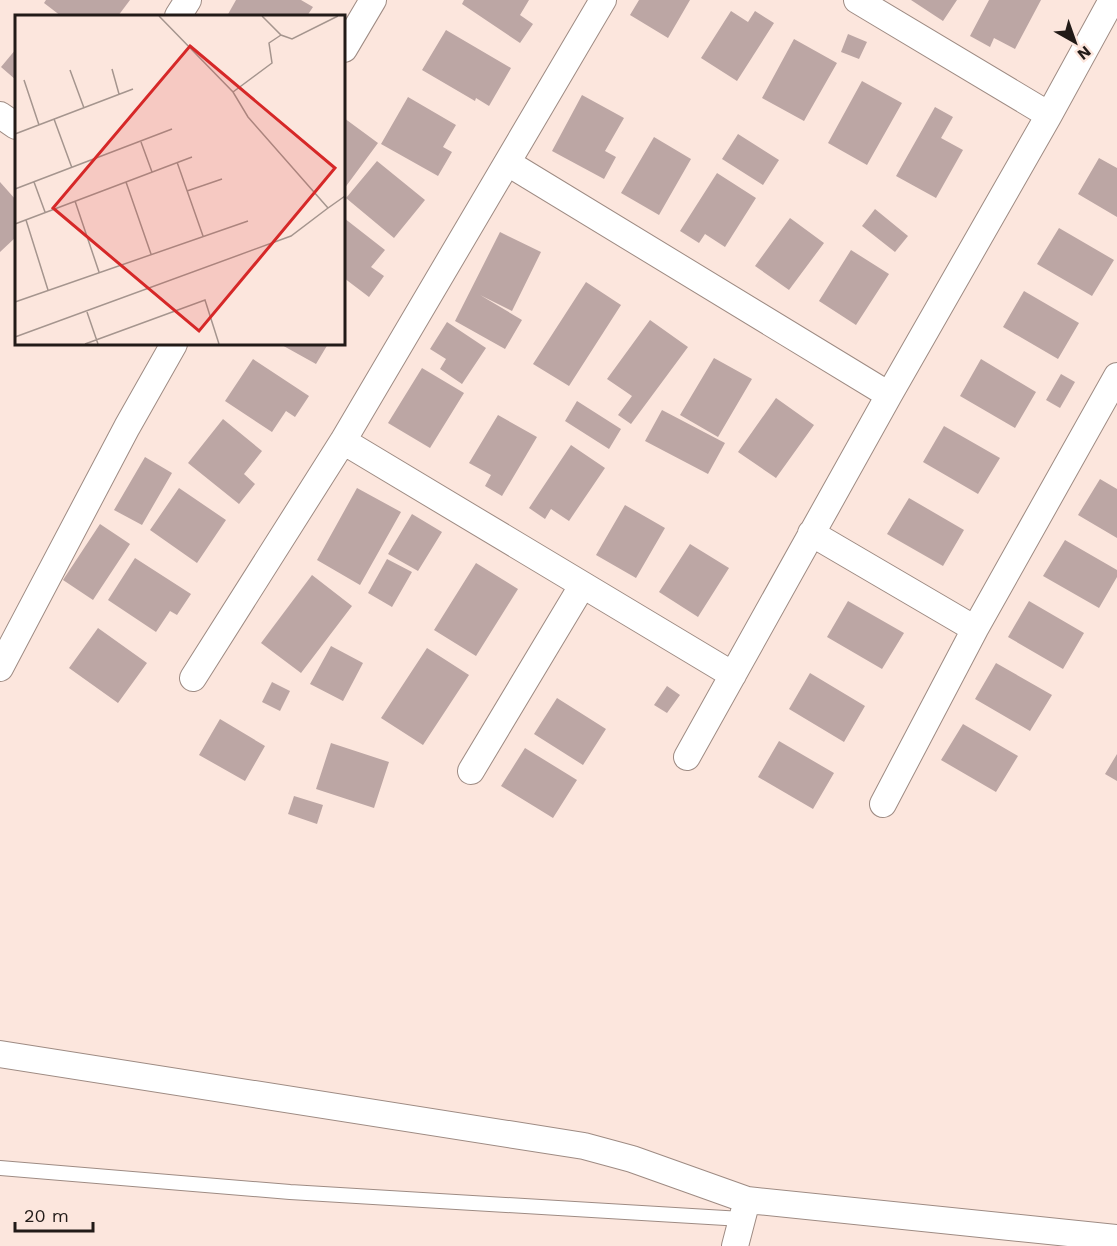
<svg xmlns="http://www.w3.org/2000/svg" width="1117" height="1246" font-family="'Work Sans',sans-serif">
	<style>
		.building { fill: #bca6a4 }
		.lines { fill: none; stroke-linecap: round; stroke-linejoin: round }
		.service-casing { stroke: #9e8b83; stroke-width: 16 }
		.minor-casing { stroke: #9e8b83; stroke-width: 28 }
		.service { stroke: #fff; stroke-width: 14 }
		.minor { stroke: #fff; stroke-width: 26 }
		.inset-road { fill: none; stroke: #a5958e; stroke-width: 1.5 }
		.view { fill: #d62828; fill-opacity: 0.15; stroke: #d62828; stroke-width: 3 }
		.inset-edge { fill: none; stroke: #221b18; stroke-width: 3 }
	</style>
	<rect width="100%" height="100%" fill="#fce6dd"/>
	<path class="building" d="M46 0H130L118 16H61L44 3Z
		M236 0H301L313 7 307 16H227Z
		M464 0H529L520 15 533 24 520 43 462 4Z
		M639 0H690L668 38 630 15Z
		M911 0H957L943 21Z
		M989 0H1041L1015 49 994 38 990 47 970 36Z
		M731 11 748 22 755 11 774 23 737 81 701 58Z
		M446 30 511 68 489 106 476 98 475 101 422 70Z
		M848 34 867 42 859 59 841 52Z
		M794 39 837 63 804 121 762 98Z
		M16 49V80L1 67Z
		M862 81 902 103 867 165 828 143Z
		M582 95 624 118 605 151 616 157 604 179 552 151Z
		M408 97 456 125 443 147 452 152 438 176 381 144Z
		M935 107 953 117 941 138 963 150 936 198 896 176Z
		M344 118 378 143 344 189Z
		M738 134 779 160 763 185 722 159Z
		M654 137 691 159 659 215 621 193Z
		M1099 158 1117 168V217L1078 194Z
		M377 161 425 200 394 238 346 198Z
		M717 173 756 198 725 247 705 234 699 243 680 231Z
		M0 182 16 200V237L0 252Z
		M875 209 908 236 895 252 862 226Z
		M344 218 385 250 371 267 384 276 369 297 344 278Z
		M790 218 824 243 789 290 755 266Z
		M1059 228 1114 260 1092 296 1037 264Z
		M500 232 541 252 512 311 480 295 522 320 505 349 455 321Z
		M851 250 889 274 856 325 819 301Z
		M586 282 621 305 569 386 533 364Z
		M1024 291 1079 323 1058 359 1003 327Z
		M650 320 688 347 631 424 618 415 632 396 607 379Z
		M447 322 486 348 462 384 440 369 446 359 430 349Z
		M280 344H328L316 364Z
		M714 358 752 379 718 437 680 415Z
		M253 359 309 396 295 417 286 411 272 432 225 401Z
		M981 359 1036 392 1015 428 960 396Z
		M422 368 464 393 430 448 388 423Z
		M1061 374 1075 382 1060 408 1046 400Z
		M776 398 814 425 776 478 738 452Z
		M577 401 621 429 609 449 565 421Z
		M662 410 725 443 708 474 645 441Z
		M498 415 537 437 502 496 485 486 491 475 469 463Z
		M223 419 262 451 244 474 255 484 239 504 188 463Z
		M944 426 1000 458 978 494 923 462Z
		M571 445 605 468 569 521 551 509 545 519 529 508Z
		M145 457 172 473 142 525 114 510Z
		M1100 479 1117 489V538L1078 515Z
		M179 488 226 520 197 563 150 530Z
		M357 488 401 512 360 585 317 560Z
		M909 498 964 530 943 566 887 534Z
		M625 505 665 528 636 578 596 555Z
		M412 514 442 532 418 571 388 554Z
		M100 524 130 544 93 600 63 580Z
		M1065 540 1117 570V577L1099 608 1043 576Z
		M690 544 729 568 698 617 659 592Z
		M135 558 191 594 177 615 170 611 156 632 108 600Z
		M387 559 412 572 392 607 368 593Z
		M476 563 518 589 476 656 434 630Z
		M312 575 352 606 301 673 261 643Z
		M848 601 904 633 882 669 827 637Z
		M1029 601 1084 633 1063 669 1008 637Z
		M98 628 147 663 118 703 69 668Z
		M331 646 363 663 343 701 310 684Z
		M427 648 469 675 423 745 381 718Z
		M996 663 1052 695 1030 731 975 699Z
		M810 673 865 706 844 742 789 709Z
		M272 682 290 691 280 711 262 702Z
		M667 686 680 695 667 713 654 705Z
		M557 698 606 729 583 765 534 734Z
		M220 719 265 746 245 781 199 755Z
		M963 724 1018 756 996 792 941 760Z
		M779 741 834 773 813 809 758 777Z
		M331 743 389 762 374 808 316 789Z
		M525 748 577 780 553 818 501 786Z
		M1117 754V781L1105 774Z
		M294 796 323 805 317 824 288 814Z"/>
	<g class="lines">
		<defs>
			<path id="service" d="M0 1168 290 1192 742 1219"/>
			<path id="minor" d="M857 0 1049 115
				M178 16 188 0
				M344 49 373 0
				M0 115 16 126
				M508 163 889 395
				M343 441 733 675
				M811 533 975 629
				M0 668 127 427 174 344
				M193 678 343 441 603 0
				M687 757 889 395 1049 115 1112 0
				M471 771 582 586
				M883 804 975 629 1117 376
				M0 1054 584 1146 632 1159 747 1200 1117 1238
				M735 1246 747 1200"/>
		</defs>
		<use href="#service" class="service-casing"/>
		<use href="#minor" class="minor-casing"/>
		<use href="#service" class="service"/>
		<use href="#minor" class="minor"/>
	</g>
	<g transform="translate(15 15)">
		<rect width="330" height="330" fill="#fce6dd"/>
		<path class="inset-road" d="M144 1 218 77 233 102 313 193 330 181M247 1 266 20 277 24 323 1M97 54 104 79M55 55 69 93M9 65 24 110M218 77 257 48 254 28 266 20M39 104 57 153M0 119 118 74M126 127 137 157M162 147 188 221M19 167 30 197M111 167 136 239M0 174 157 114M172 176 207 164M60 186 84 257M11 205 33 275M0 209 177 142M0 287 233 206M72 297 83 329M0 322 276 221 313 193M70 329 190 285 204 329"/>
		<path class="view" d="M175 31 320 153 184 316 38 193Z"/>
		<rect width="330" height="330" class="inset-edge"/>
	</g>
	<g transform="translate(1075 42) rotate(140)" stroke="#fce6dd" stroke-width="4.5" paint-order="stroke">
	<path d="M0-4.5L10 22L0 15L-10 22Z" fill="#221b18"/>
	<text y="-9" font-size="16" font-weight="bold" text-anchor="middle" fill="#221b18">N</text>
	</g>
	<path d="M15 1222v9h78v-9" fill="none" stroke="#221b18" stroke-width="3"/>
	<text x="24" y="1222" font-size="18" fill="#221b18" stroke="#fce6dd" stroke-width="4.5" paint-order="stroke">20 m</text>
</svg>
